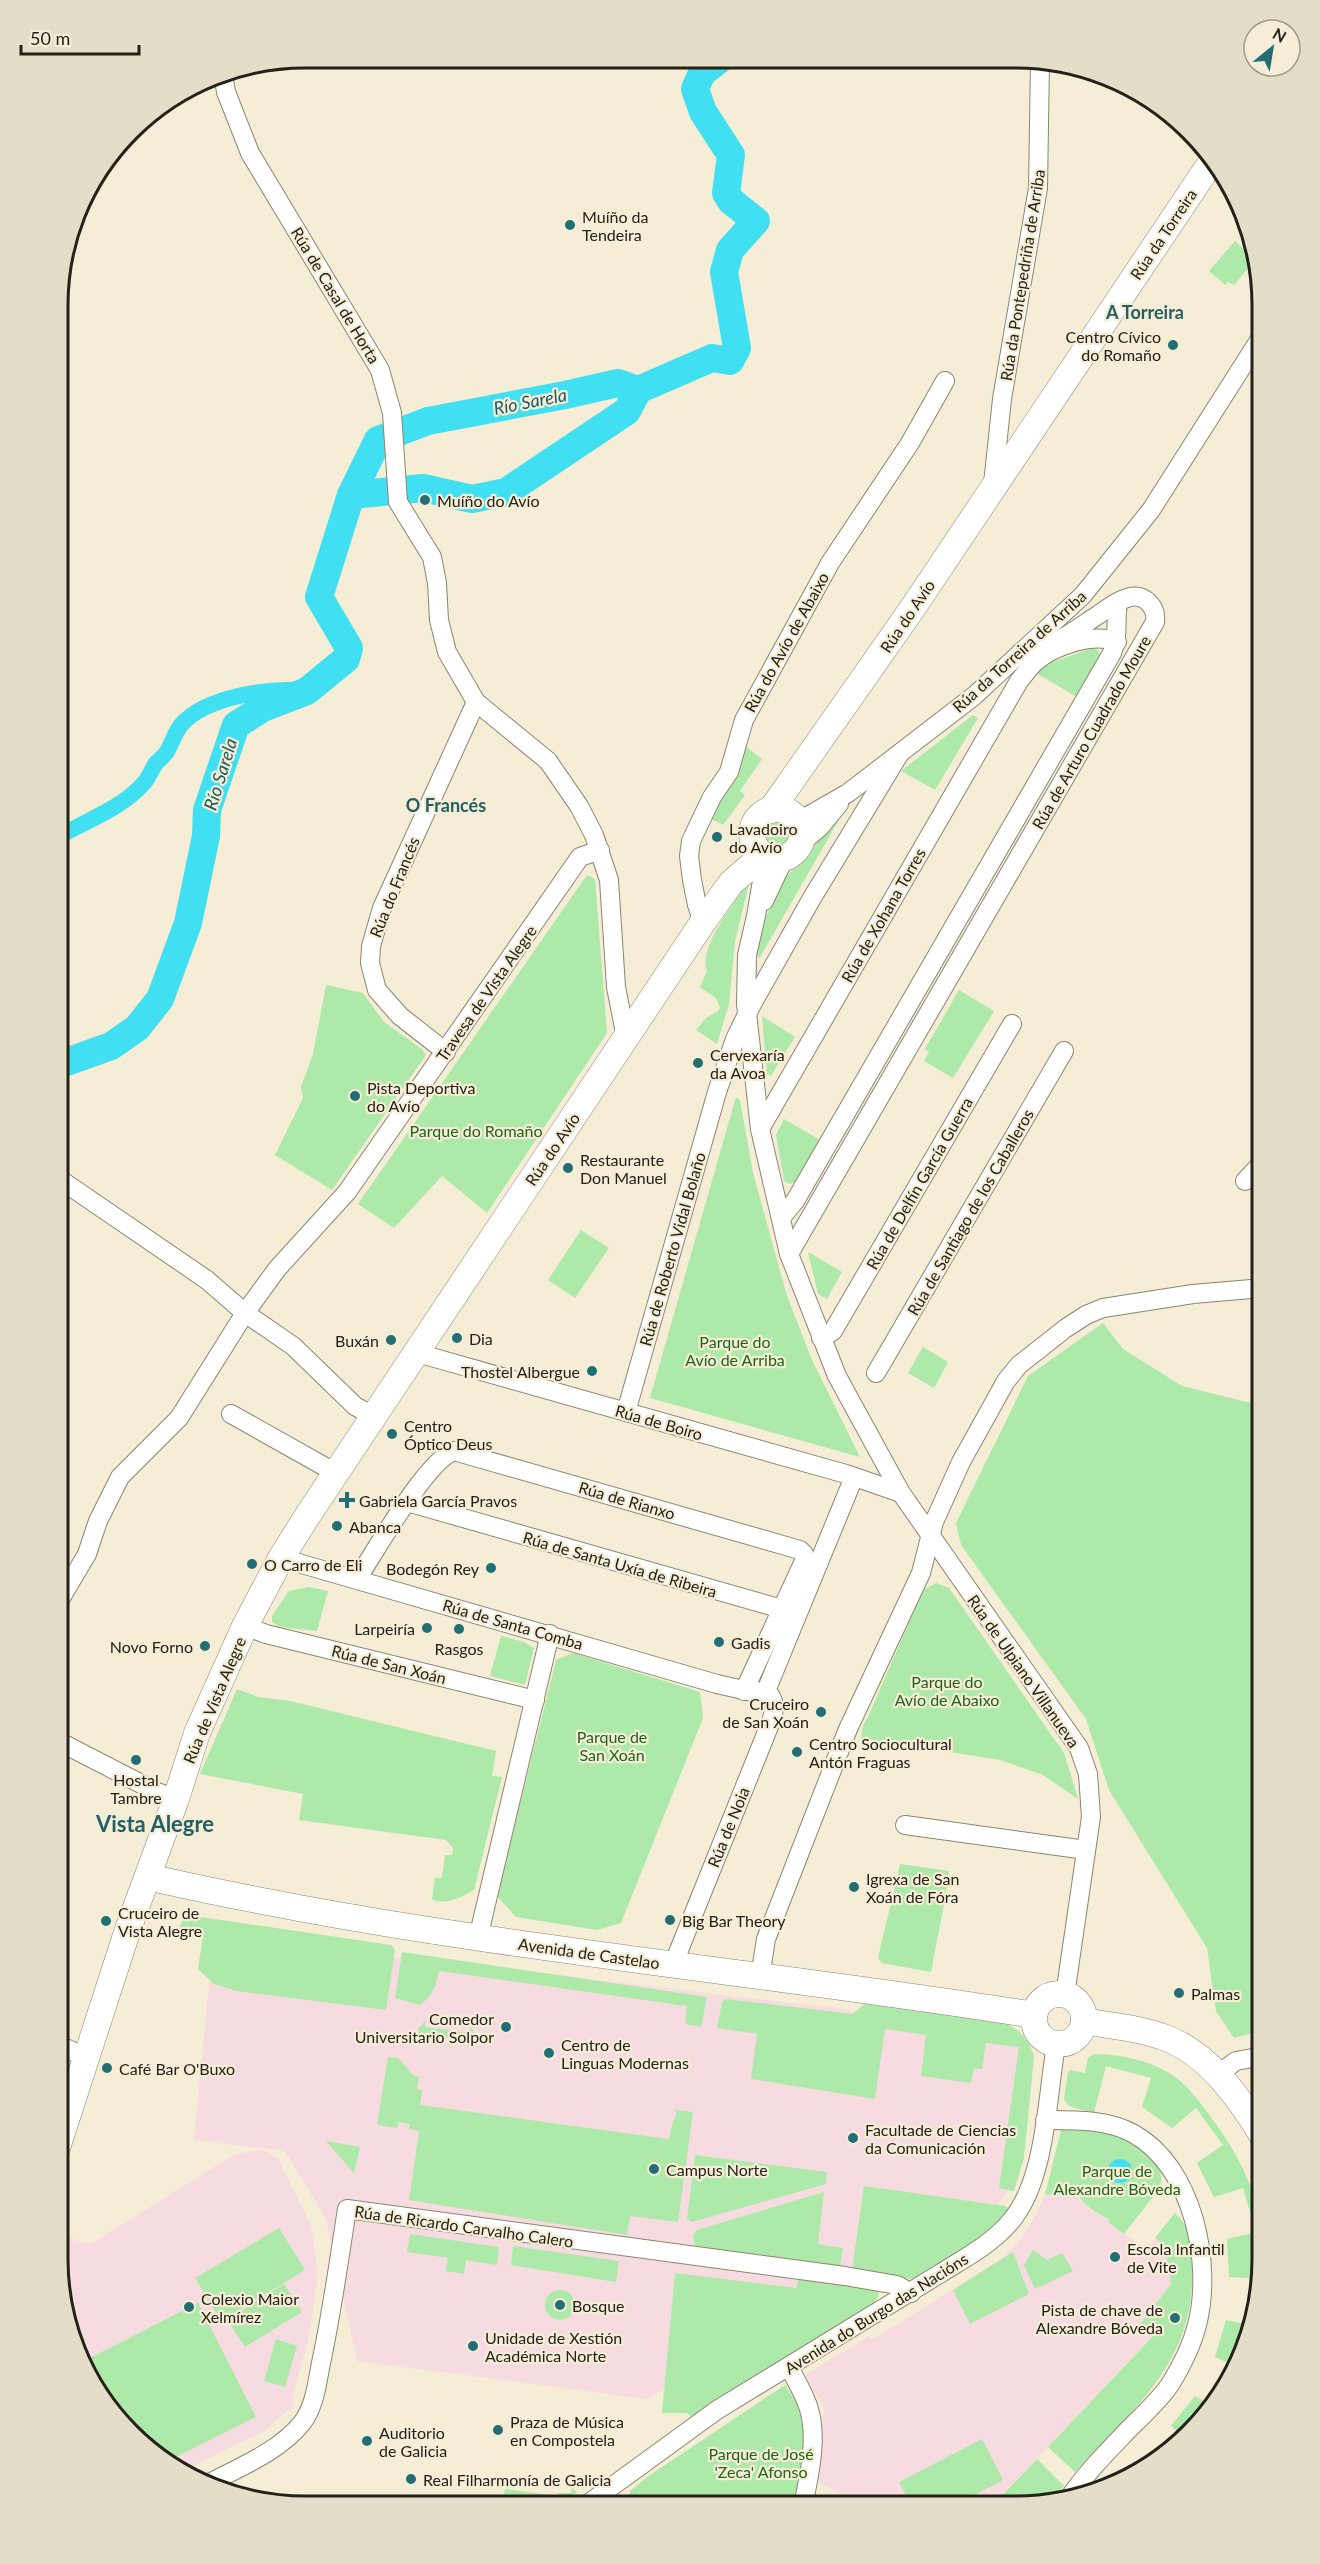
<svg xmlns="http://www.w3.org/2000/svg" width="1320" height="2564" font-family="Lato,sans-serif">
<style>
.education{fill:#f6dce1}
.green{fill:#ade9a8}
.water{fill:#40dff1}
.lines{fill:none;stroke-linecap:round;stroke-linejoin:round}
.canal{stroke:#40dff1;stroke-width:16}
.river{stroke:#40dff1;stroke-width:28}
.street-casing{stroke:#8c8570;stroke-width:20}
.secondary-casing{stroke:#8c8570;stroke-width:27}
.street{stroke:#fff;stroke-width:18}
.secondary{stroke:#fff;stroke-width:26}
.poi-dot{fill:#236e74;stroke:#f5edd6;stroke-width:2}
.labels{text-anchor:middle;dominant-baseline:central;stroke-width:4.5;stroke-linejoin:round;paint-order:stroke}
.poi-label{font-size:16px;fill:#242119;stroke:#f5edd6;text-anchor:start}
.street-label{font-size:16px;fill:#242119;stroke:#f5edd6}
.park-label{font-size:16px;fill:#1e641b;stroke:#f5edd6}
.neighbourhood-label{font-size:18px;font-weight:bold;fill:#255f64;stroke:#f5edd6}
.water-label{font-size:18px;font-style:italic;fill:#1a5a61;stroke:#f5edd6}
.district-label{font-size:22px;font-weight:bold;fill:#255f64;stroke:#f5edd6}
.rim{fill:none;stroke:#242119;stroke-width:3}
</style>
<rect width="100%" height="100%" fill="#f5edd6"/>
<g class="education">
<polygon points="213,1945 415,1958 1007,2029 1028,2053 1011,2187 972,2236 646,2399 357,2361 326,2219 285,2151 194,2140"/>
<polygon points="264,2150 278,2159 311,2225 318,2275 308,2341 294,2391 293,2406 266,2430 181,2472 142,2446 99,2397 70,2339 57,2259 57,2226 74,2240 91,2244 235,2154"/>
<polygon points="1076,2191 1081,2200 1093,2212 1109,2219 1109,2223 1146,2249 1155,2238 1164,2245 1171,2284 1140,2326 1153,2335 991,2507 864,2507 814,2480 824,2409 818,2397 800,2378 869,2336 871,2339 895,2326 998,2261 1019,2241 1034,2218 1045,2195"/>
</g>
<g class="green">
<polygon points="1235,241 1255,260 1234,285 1228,282 1225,285 1209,271"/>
<polygon points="1092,648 1097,649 1100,655 1077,697 1036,673 1045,665"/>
<polygon points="973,715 978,718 935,790 901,771"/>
<path d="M 744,745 L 762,759 L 740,791 L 745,795 L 723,825 L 709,818 C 727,792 736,776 744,745 Z"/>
<polygon points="848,804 759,959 755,951 758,941 765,919 785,877 803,860"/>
<circle cx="776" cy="834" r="16"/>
<polygon points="587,875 595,879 607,1033 487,1213 442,1176 394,1228 358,1204"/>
<path d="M 747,883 L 749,884 L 735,941 L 729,1004 L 717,1044 L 696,1030 L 706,1018 L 718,1011 L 720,1008 L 716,998 L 700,987 L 707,971 C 698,947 734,904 747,883 Z"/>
<polygon points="326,985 363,993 384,1022 422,1049 426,1055 332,1190 275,1155 303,1098 301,1087 313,1054"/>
<polygon points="959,990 994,1011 953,1078 924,1061 929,1052 925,1049"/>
<polygon points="762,1016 795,1037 771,1076 767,1074"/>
<polygon points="736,1097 740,1100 753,1173 787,1296 812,1360 860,1457 650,1398"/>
<polygon points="784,1119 822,1141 799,1181 790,1184 784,1181 776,1135"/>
<polygon points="581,1230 609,1248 575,1298 548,1280"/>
<polygon points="808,1252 842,1272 827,1299 818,1294"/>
<polygon points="1103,1323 1123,1349 1182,1386 1263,1406 1263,2030 1234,2038 1216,2011 1207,1948 1109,1790 1086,1719 961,1545 956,1523 1028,1376"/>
<polygon points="923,1347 948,1362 934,1388 908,1373"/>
<polygon points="936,1583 949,1588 1064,1753 1078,1799 1043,1775 1000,1760 861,1738 863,1725 868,1717 923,1590"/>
<polygon points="309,1587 328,1591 317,1631 280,1627 272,1622 272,1616 289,1591"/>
<polygon points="501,1636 524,1642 534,1648 525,1685 490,1676"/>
<polygon points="573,1653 700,1692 703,1718 621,1923 597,1930 516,1917 497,1896 556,1660"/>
<path d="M 237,1689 L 258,1697 L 290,1701 L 496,1751 L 492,1776 L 502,1777 L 474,1890 C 460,1897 448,1906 432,1899 L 435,1878 L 442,1878 L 445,1855 L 452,1855 L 453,1848 L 446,1840 L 299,1820 L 303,1794 L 200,1774 Z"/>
<path d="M 900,1864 L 949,1871 C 945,1905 937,1938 931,1972 L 882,1963 L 878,1958 Z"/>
<polygon points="187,1915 391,1945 395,1950 386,2010 237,1991 214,1984 198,1969 203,1936 178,1933 183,1918"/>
<path d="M 402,1952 L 707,1997 L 701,2027 L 685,2024 L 687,2006 L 439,1971 C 435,1987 434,1994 420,2005 L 395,1998 Z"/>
<path d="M 726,1999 L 852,2014 L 866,2003 L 1007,2024 C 1022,2031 1029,2041 1034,2056 L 1024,2158 L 1014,2191 L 999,2188 L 1019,2047 L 986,2043 L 982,2069 L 974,2068 L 971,2083 L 921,2076 L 926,2035 L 885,2029 L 875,2099 L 751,2079 L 757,2034 L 717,2028 L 722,2002 Z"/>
<path d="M 425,2021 L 425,2027 L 469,2033 L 470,2027 C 477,2033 475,2043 467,2047 L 467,2041 L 424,2034 L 422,2041 L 420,2038 L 418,2029 Z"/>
<path d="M 1094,2054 C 1119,2054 1148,2060 1169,2073 C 1187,2084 1198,2100 1210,2116 C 1251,2170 1274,2228 1258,2296 L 1259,2279 L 1229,2277 L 1227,2239 L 1256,2232 L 1243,2188 L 1214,2197 L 1197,2163 L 1223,2145 L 1196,2108 L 1172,2128 L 1142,2107 L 1151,2078 L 1106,2066 L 1094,2113 L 1069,2106 L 1064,2099 L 1068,2072 L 1070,2070 L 1085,2073 L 1088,2058 Z"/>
<polygon points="388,2057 398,2058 414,2076 419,2077 417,2089 422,2090 420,2105 669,2139 672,2125 677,2112 673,2110 693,2112 678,2222 630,2216 627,2235 409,2200 419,2131 409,2129 410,2124 399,2122 397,2128 377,2125"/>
<path d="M 1061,2130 C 1076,2129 1095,2129 1109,2133 C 1130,2139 1172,2162 1159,2189 L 1124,2234 L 1109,2223 L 1109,2219 C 1094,2212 1084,2206 1076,2191 L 1045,2195 Z"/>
<polygon points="326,2141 360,2147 354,2173"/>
<polygon points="695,2155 827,2172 826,2184 692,2222 687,2219"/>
<polygon points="864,2186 1005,2206 1010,2209 993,2229 973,2247 917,2278 903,2279 852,2271"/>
<polygon points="824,2192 818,2244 843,2248 839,2271 695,2248 693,2235 697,2230"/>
<path d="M 1175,2213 C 1191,2227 1191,2243 1192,2263 C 1197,2361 1135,2407 1075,2472 L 1048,2447 L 1153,2336 L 1139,2326 L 1171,2284 L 1164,2245 L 1155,2238 Z"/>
<polygon points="279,2228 305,2270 221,2321 195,2278"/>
<polygon points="410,2234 499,2247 497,2265 466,2260 464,2274 446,2271 448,2258 407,2252"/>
<polygon points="513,2246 619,2261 616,2282 511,2265"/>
<polygon points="1033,2250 1047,2260 1062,2253 1073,2271 1035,2289 1024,2265"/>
<polygon points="1013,2252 1029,2294 970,2324 953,2290"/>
<polygon points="675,2273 797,2288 799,2274 876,2288 879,2292 878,2297 872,2305 691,2417 687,2413 662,2413"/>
<polygon points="284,2284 302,2312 245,2347 227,2320"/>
<circle cx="560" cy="2305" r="15"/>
<polygon points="198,2303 256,2417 166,2462 142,2446 99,2397 82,2362"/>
<polygon points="1226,2320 1251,2325 1244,2354 1237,2367 1215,2357"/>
<polygon points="276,2339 297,2346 285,2387 264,2381"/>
<polygon points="785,2385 801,2409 807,2447 797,2506 629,2506 630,2491 647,2477"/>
<polygon points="1195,2396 1213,2407 1183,2437 1171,2426"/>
<polygon points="982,2439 1003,2480 951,2507 912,2507 899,2482"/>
<polygon points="1037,2459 1064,2486 1053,2501 1015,2507 991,2507"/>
<polygon points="572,2488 577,2492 562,2506 511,2506 510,2499 504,2494 505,2489 558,2496 558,2493 571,2493"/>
</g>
<circle class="water" cx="1120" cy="2171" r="12"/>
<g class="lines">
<path class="canal" d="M 58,837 C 87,820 121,809 144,783 C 149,777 152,769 156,763 C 159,760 163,757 166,753 C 172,744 174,734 181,725 C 206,696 272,687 307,691"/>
<g class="river">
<polyline points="351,495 378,440 428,421 565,395 618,383 638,390"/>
<polyline points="58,1065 111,1046 137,1028 160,999 188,923 206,836 207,810 236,725 263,708 307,691 346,659 349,648 319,597 351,495 423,488 472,499 506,492 627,411 638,390 712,358 730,361 737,348 724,272 730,250 756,221 731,201 726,193 731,155 703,112 695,89 702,73 719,60"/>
</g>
<g class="street-casing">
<g id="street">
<polyline points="223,73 226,92 250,153 380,370 392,413 398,502 432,557 437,583 439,620 447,652 476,702 548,761 579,806 594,835 609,880 616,987 626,1038"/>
<polyline points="993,484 1002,399 1038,188 1040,62"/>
<polyline points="799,821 848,793 974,696 1083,595 1151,510 1263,334"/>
<polyline points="801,843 820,827 839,804"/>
<polyline points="766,857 756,916 747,955 746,1004 760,1129 789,1254 837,1376 901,1493 1079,1748 1088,1774 1091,1817 1065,1995"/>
<polyline points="764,901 784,859"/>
<polyline points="703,922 697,905 692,880 689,856 691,841 712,797 729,772 744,720 830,563 910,443 945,381"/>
<polyline points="446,1052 400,1016 377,990 370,963 371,946 382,908 476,702"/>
<path d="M 760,1129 L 1019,681 C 1024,675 1029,668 1035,662 C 1053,646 1093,632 1117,642"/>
<polyline points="58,1178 207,1280 245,1313 293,1346 355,1406 374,1417"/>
<polyline points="1245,1181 1263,1162"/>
<path d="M 781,1218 L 795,1201 L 1112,653 C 1119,635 1115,620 1118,602"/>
<path d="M 789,1254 L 1155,622 C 1157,608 1146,594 1130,597 C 1118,600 1108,608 1098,615 C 1075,630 1047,652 1020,654"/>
<polyline points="821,1338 833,1331 1012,1024"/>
<polyline points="417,1353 846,1474 901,1493"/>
<polyline points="876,1373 1064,1051"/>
<polyline points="626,1412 717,1092 735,1039 751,1006 812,898 900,753"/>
<polyline points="231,1414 336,1473"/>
<polyline points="407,1502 782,1609"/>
<polyline points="281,1558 717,1684 752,1692 766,1691"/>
<path d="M 357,1579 C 375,1552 426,1461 454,1451 L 800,1550 L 804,1554 L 804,1561 L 744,1691"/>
<polyline points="58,1603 87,1554 98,1521 120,1477 179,1418 245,1313 277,1269 347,1192 580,857 600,850"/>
<polyline points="245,1626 266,1634 535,1700"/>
<polyline points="766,1691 854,1477"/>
<polyline points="58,1741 157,1792 176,1799"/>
<polyline points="905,1825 1086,1850"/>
<polyline points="478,1938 550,1634"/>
<path d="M 673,1965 L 772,1719 C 775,1707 775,1699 766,1691"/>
<polyline points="760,1977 766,1939 848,1729 921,1573 934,1522 961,1462 1006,1381 1019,1365 1066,1328 1086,1315 1103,1308 1193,1294 1263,1288"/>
<polyline points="57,2044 85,2057"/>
<polyline points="1217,2075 1236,2061 1253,2058 1263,2051"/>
<path d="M 1045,2120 C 1074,2120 1107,2119 1134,2134 C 1193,2167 1213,2263 1197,2325 C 1192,2345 1182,2365 1171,2383 C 1160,2400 1143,2415 1128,2430 C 1107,2452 1086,2473 1069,2498"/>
<path d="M 789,2367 C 796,2381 805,2395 809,2409 C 818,2439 809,2476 803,2506"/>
<path d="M 206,2485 C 237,2468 279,2452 302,2423 C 315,2406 317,2383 321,2363 C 332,2312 339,2260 347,2209 L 845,2276 L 897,2285 L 911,2293"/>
<path d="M 585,2506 L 717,2410 L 941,2273 C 965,2258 993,2243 1011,2221 C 1046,2180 1047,2097 1056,2045"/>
</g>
</g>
<g class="secondary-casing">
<g id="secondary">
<circle cx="777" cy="834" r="25"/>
<polyline points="771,810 912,609 1214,158"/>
<path d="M 148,1877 C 440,1944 738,1968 1034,2015"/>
<circle cx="1059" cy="2019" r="25"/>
<path d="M 1084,2021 C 1112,2026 1140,2028 1166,2038 C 1208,2054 1239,2097 1262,2135"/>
<polyline points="57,2148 128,1929 176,1799 197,1733 245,1626 281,1558 308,1515 703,922 731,883 763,855"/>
</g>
</g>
<use href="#street" class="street"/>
<use href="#secondary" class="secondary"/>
</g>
<g class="poi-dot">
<circle cx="570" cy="225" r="6"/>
<circle cx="1173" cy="345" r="6"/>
<circle cx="425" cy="500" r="6"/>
<circle cx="717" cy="837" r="6"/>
<circle cx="698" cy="1063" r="6"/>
<circle cx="355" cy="1096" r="6"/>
<circle cx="568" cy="1168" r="6"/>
<circle cx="457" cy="1338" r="6"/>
<circle cx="391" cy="1340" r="6"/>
<circle cx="592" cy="1371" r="6"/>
<circle cx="392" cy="1434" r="6"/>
<path d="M344 1491h6v6h6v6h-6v6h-6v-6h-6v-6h6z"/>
<circle cx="337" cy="1526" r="6"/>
<circle cx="252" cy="1564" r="6"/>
<circle cx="491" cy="1568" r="6"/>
<circle cx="427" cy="1628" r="6"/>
<circle cx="459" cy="1629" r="6"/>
<circle cx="719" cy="1642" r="6"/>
<circle cx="205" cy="1646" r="6"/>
<circle cx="821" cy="1712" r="6"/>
<circle cx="797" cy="1752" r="6"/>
<circle cx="136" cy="1760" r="6"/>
<circle cx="854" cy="1887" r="6"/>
<circle cx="670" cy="1920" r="6"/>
<circle cx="106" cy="1921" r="6"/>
<circle cx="1179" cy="1993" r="6"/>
<circle cx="506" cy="2027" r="6"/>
<circle cx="549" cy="2053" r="6"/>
<circle cx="107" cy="2068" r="6"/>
<circle cx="853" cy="2138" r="6"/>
<circle cx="654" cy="2169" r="6"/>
<circle cx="1115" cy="2257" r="6"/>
<circle cx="560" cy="2305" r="6"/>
<circle cx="189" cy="2307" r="6"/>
<circle cx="1175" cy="2318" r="6"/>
<circle cx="473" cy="2346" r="6"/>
<circle cx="498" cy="2430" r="6"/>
<circle cx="367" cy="2441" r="6"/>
<circle cx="411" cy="2479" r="6"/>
</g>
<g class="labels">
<g class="poi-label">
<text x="582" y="216">Muíño da<tspan x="582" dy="18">Tendeira</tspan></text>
<text x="1161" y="336" text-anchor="end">Centro Cívico<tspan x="1161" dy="18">do Romaño</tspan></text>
<text x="437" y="500">Muíño do Avío</text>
<text x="729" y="828">Lavadoiro<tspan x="729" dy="18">do Avío</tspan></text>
<text x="710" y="1054">Cervexaría<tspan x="710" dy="18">da Avoa</tspan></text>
<text x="367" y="1087">Pista Deportiva<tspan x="367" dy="18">do Avío</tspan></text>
<text x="580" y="1159">Restaurante<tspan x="580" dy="18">Don Manuel</tspan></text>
<text x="469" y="1338">Dia</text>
<text x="379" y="1340" text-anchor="end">Buxán</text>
<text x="580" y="1371" text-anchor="end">Thostel Albergue</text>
<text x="404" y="1425">Centro<tspan x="404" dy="18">Óptico Deus</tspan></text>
<text x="359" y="1500">Gabriela García Pravos</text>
<text x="349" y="1526">Abanca</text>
<text x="264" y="1564">O Carro de Eli</text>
<text x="479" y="1568" text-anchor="end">Bodegón Rey</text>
<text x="415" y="1628" text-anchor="end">Larpeiría</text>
<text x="731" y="1642">Gadis</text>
<text x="193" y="1646" text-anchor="end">Novo Forno</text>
<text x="459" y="1648" text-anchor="middle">Rasgos</text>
<text x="809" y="1703" text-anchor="end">Cruceiro<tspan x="809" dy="18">de San Xoán</tspan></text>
<text x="809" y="1743">Centro Sociocultural<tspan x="809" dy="18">Antón Fraguas</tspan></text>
<text x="136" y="1779" text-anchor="middle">Hostal<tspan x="136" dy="18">Tambre</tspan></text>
<text x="866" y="1878">Igrexa de San<tspan x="866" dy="18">Xoán de Fóra</tspan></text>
<text x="118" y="1912">Cruceiro de<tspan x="118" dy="18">Vista Alegre</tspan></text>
<text x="682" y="1920">Big Bar Theory</text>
<text x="1191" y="1993">Palmas</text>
<text x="494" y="2018" text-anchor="end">Comedor<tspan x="494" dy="18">Universitario Solpor</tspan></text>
<text x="561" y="2044">Centro de<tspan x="561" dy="18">Linguas Modernas</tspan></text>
<text x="119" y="2068">Café Bar O'Buxo</text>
<text x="865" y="2129">Facultade de Ciencias<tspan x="865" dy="18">da Comunicación</tspan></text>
<text x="666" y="2169">Campus Norte</text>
<text x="1127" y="2248">Escola Infantil<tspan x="1127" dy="18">de Vite</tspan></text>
<text x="201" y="2298">Colexio Maior<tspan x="201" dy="18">Xelmírez</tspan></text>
<text x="572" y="2305">Bosque</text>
<text x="1163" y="2309" text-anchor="end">Pista de chave de<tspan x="1163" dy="18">Alexandre Bóveda</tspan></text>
<text x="485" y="2337">Unidade de Xestión<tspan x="485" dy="18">Académica Norte</tspan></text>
<text x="510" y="2421">Praza de Música<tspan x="510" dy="18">en Compostela</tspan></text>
<text x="379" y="2432">Auditorio<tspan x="379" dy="18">de Galicia</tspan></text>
<text x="423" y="2479">Real Filharmonía de Galicia</text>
</g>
<g class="street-label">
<text transform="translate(1163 234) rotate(-56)">Rúa da Torreira</text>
<text transform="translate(1022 275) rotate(-81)">Rúa da Pontepedriña de Arriba</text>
<text transform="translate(336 295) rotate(59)">Rúa de Casal de Horta</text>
<text transform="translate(907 616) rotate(-56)">Rúa do Avío</text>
<text transform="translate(786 642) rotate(-61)">Rúa do Avío de Abaixo</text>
<text transform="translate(1019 651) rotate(-42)">Rúa da Torreira de Arriba</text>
<text transform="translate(1091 732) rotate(-60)">Rúa de Arturo Cuadrado Moure</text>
<text transform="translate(394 887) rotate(-68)">Rúa do Francés</text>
<text transform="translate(883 915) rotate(-60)">Rúa de Xohana Torres</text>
<text transform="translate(486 993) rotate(-55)">Travesa de Vista Alegre</text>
<text transform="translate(552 1149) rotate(-56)">Rúa do Avío</text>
<text transform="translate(919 1183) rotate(-60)">Rúa de Delfín García Guerra</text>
<text transform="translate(970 1212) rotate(-60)">Rúa de Santiago de los Caballeros</text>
<text transform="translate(672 1249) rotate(-74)">Rúa de Roberto Vidal Bolaño</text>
<text transform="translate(659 1422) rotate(16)">Rúa de Boiro</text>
<text transform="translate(627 1500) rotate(16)">Rúa de Rianxo</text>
<text transform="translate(620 1564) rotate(16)">Rúa de Santa Uxía de Ribeira</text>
<text transform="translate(513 1624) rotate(16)">Rúa de Santa Comba</text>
<text transform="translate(389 1664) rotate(14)">Rúa de San Xoán</text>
<text transform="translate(1024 1671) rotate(55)">Rúa de Ulpiano Villanueva</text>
<text transform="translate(214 1700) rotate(-67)">Rúa de Vista Alegre</text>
<text transform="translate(728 1827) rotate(-68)">Rúa de Noia</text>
<text transform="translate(589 1953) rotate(8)">Avenida de Castelao</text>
<text transform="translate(464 2226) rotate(8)">Rúa de Ricardo Carvalho Calero</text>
<text transform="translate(876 2313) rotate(-32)">Avenida do Burgo das Nacións</text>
</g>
<g class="park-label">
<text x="476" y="1130">Parque do Romaño</text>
<text x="735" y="1341">Parque do<tspan x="735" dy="18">Avío de Arriba</tspan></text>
<text x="947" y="1681">Parque do<tspan x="947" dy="18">Avío de Abaixo</tspan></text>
<text x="612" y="1736">Parque de<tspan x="612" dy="18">San Xoán</tspan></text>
<text x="1117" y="2170">Parque de<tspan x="1117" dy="18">Alexandre Bóveda</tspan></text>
<text x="761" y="2453">Parque de José<tspan x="761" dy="18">'Zeca' Afonso</tspan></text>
</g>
<g class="neighbourhood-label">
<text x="1145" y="312">A Torreira</text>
<text x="446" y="805">O Francés</text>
</g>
<g class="water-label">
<text transform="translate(530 401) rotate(-11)">Río Sarela</text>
<text transform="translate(220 774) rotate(-73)">Río Sarela</text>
</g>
<g class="district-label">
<text x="155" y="1823">Vista Alegre</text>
</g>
</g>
<path d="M0 0H1320V2564H0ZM305 68H1015A237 237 0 0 1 1252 305V2259A237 237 0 0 1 1015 2496H305A237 237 0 0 1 68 2259V305A237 237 0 0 1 305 68Z" fill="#e4ddc7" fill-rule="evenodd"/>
<path class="rim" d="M305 68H1015A237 237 0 0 1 1252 305V2259A237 237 0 0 1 1015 2496H305A237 237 0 0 1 68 2259V305A237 237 0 0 1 305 68Z"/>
<g transform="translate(1272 48) rotate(30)"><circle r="28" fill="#f5edd6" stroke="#a19b8a" stroke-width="1.5"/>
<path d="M0-4.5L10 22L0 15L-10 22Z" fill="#236e74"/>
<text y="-9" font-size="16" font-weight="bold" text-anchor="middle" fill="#242119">N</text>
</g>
<path d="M21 45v9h118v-9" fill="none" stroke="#242119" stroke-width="3"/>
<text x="30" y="45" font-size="18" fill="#242119" stroke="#f5edd6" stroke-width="4.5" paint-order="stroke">50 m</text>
</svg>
